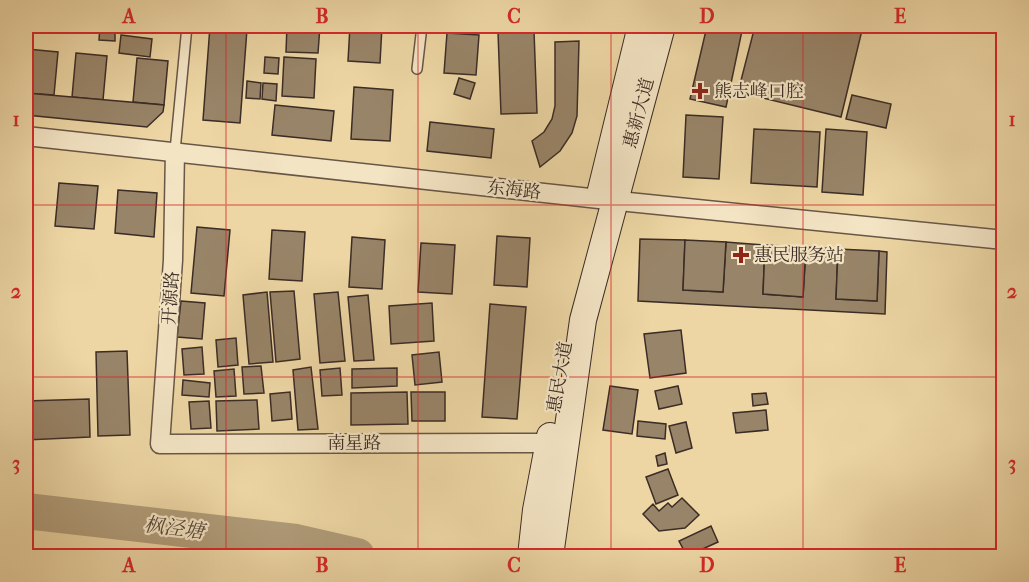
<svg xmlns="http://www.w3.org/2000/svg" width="1029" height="582" font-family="'IM FELL French Canon','Noto Serif SC',serif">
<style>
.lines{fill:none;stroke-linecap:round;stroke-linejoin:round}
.river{stroke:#b09c79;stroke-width:36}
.building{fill:#988468;stroke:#3b2c26;stroke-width:1.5}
.service-casing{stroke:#685646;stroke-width:12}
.minor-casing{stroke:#685646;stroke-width:21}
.secondary-casing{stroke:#3b2c26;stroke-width:28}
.service{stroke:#f3e4c4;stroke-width:9}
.minor{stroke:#f3e4c4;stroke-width:18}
.secondary{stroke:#f3e4c4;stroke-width:26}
.grid{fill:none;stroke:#d62828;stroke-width:1.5;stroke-opacity:0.55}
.poi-dot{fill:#8f2418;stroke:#f3e4c4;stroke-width:2}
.labels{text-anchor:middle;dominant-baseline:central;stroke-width:4.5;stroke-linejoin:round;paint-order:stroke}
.poi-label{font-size:18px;fill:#3b2c26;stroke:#f3e4c4;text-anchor:start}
.street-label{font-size:18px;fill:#3b2c26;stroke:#f3e4c4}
.water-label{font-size:20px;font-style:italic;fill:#58483b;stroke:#f3e4c4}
.neatline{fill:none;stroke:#d62828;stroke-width:2}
.grid-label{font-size:20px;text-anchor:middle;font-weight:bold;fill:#d62828}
</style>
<rect width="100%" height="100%" fill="#edd6a4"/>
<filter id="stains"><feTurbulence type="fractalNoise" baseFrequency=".00333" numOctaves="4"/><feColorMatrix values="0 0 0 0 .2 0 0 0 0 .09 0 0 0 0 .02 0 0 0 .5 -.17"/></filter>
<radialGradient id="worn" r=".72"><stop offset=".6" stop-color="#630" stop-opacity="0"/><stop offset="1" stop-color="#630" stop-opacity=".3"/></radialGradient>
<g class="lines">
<polyline class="river" points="26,511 296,542 357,556"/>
</g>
<g class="building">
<polygon points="100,26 134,26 134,30 115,31 115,41 99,40"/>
<polygon points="137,26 172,26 171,32 137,28"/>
<polygon points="210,26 247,29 240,123 203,120"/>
<polygon points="287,26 320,26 318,53 286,52"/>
<polygon points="350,26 382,26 380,63 348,61"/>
<polygon points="707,26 743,26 726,107 690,99"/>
<polygon points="755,26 863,26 841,117 738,92"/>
<polygon points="534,31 537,113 501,114 498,32"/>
<polygon points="447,33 479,35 476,75 444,73"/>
<polygon points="121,35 152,39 150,57 119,53"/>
<polygon points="579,41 577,116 572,133 560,151 540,167 532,141 544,132 552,119 555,106 555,42"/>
<polygon points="27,49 58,52 54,95 26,93"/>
<polygon points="76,53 107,56 103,100 72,97"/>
<polygon points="265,57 279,58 278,74 264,73"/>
<polygon points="284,57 316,59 314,98 282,96"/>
<polygon points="137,58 168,61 164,105 133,102"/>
<polygon points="459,78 475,83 470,99 454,94"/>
<polygon points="247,81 261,83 260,99 246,98"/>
<polygon points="263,83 277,84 276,101 262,99"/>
<polygon points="354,87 393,90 390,141 351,139"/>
<polygon points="26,93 164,105 163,112 147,127 26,115"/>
<polygon points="852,95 891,104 886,128 846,119"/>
<polygon points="275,105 334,111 331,141 272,135"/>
<polygon points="686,115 723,117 719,179 683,177"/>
<polygon points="430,122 494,129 491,158 427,151"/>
<polygon points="754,129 820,132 817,187 751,183"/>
<polygon points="826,129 867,132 863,195 822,192"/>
<polygon points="26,178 32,179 29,222 26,222"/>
<polygon points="59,183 98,186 94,229 55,226"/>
<polygon points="118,190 157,193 154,237 115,233"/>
<polygon points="197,227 230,230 224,296 191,293"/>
<polygon points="272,230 305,232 302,281 269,279"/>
<polygon points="497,236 530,238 527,287 494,285"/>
<polygon points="352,237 385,240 382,289 349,287"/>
<polygon points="640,239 685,240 683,290 723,292 726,242 765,245 763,294 803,297 806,247 838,249 836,299 877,301 879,251 887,252 885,314 638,301"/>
<polygon points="685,240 726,242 723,292 683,290"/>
<polygon points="421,243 455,245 452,294 418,292"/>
<polygon points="765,245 806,247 803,297 763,294"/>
<polygon points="838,249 879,251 877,301 836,299"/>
<polygon points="294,291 300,359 276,362 270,292"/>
<polygon points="267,292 273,362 249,364 243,295"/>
<polygon points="338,292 345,361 320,363 314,294"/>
<polygon points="368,295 374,360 354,361 348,297"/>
<polygon points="181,301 205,303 202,339 177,337"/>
<polygon points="432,303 434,341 391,344 389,306"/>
<polygon points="490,304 526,307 517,419 482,417"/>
<polygon points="681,330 686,373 650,378 644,334"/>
<polygon points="236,338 238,365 218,367 216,340"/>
<polygon points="202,347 204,374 184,375 182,349"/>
<polygon points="127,351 130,435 98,436 96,352"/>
<polygon points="439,352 442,382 415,385 412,355"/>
<polygon points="261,366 264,393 244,394 242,367"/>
<polygon points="311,367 318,429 298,430 293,370"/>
<polygon points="340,368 342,395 322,396 320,370"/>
<polygon points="397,368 397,386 352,388 352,369"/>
<polygon points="234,369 236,396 216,397 214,371"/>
<polygon points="183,380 210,383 209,397 182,395"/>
<polygon points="610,386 638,390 632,434 603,430"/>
<polygon points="678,386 682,404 659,409 655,391"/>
<polygon points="290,392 292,419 272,421 270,394"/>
<polygon points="407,392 408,424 351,425 351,393"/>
<polygon points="411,392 445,392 445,421 412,421"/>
<polygon points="766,393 768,404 753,406 752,394"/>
<polygon points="89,399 90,437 26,440 26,401"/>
<polygon points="257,400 259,429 217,431 216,401"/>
<polygon points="209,401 211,428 191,429 189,402"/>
<polygon points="766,410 768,430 736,433 733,413"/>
<polygon points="638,421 666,424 665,439 637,436"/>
<polygon points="686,422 692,448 676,453 669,426"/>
<polygon points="665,453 667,464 658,466 656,456"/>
<polygon points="668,469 678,495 656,504 646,477"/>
<polygon points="682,498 699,515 685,528 659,531 643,514 653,504 659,511 668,503 672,507"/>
<polygon points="711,526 718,542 687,556 679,541"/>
</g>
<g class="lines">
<g class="service-casing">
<g id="service">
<polyline points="586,26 599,27"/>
<polyline points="417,69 422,26"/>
<polyline points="175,151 187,26"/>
</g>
</g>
<g class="minor-casing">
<g id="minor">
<polyline points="26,136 599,199 1004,240"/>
<polyline points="175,151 173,260 160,444 548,443"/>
</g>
</g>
<g class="secondary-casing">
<g id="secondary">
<polyline points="600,194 641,26"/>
<polyline points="531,556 536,510 550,436"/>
<polyline points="550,556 583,320 662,26"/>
</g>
</g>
<use href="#service" class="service"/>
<use href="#minor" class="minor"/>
<use href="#secondary" class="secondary"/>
</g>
<path class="grid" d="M 226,26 L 226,556M 418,26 L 418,556M 611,26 L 611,556M 803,26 L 803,556M 26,205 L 1004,205M 26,377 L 1004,377"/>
<g class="poi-dot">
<path d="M697 82h6v6h6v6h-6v6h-6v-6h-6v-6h6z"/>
<path d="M738 246h6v6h6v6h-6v6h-6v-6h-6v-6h6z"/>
</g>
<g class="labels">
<g class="poi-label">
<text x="714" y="91">熊志峰口腔</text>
<text x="754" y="255">惠民服务站</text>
</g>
<g class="street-label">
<text transform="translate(639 113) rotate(-75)">惠新大道</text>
<text transform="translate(514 190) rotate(6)">东海路</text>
<text transform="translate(171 298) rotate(-86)">开源路</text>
<text transform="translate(560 377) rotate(-80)">惠民大道</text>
<text x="354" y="443">南星路</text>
</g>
<g class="water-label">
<text transform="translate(174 528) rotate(7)">枫泾塘</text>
</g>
</g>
<rect width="1029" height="582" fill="none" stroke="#edd6a4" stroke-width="66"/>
<rect x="33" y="33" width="963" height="516" class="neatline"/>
<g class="grid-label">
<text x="129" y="23">A</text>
<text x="322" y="23">B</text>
<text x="514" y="23">C</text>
<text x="707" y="23">D</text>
<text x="900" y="23">E</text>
<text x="16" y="126">1</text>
<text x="1012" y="126">1</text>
<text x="16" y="298">2</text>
<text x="1012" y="298">2</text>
<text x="16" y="470">3</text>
<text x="1012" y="470">3</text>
<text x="129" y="572">A</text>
<text x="322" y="572">B</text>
<text x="514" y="572">C</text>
<text x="707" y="572">D</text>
<text x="900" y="572">E</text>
</g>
<rect width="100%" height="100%" filter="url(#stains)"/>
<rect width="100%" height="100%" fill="url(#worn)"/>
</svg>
